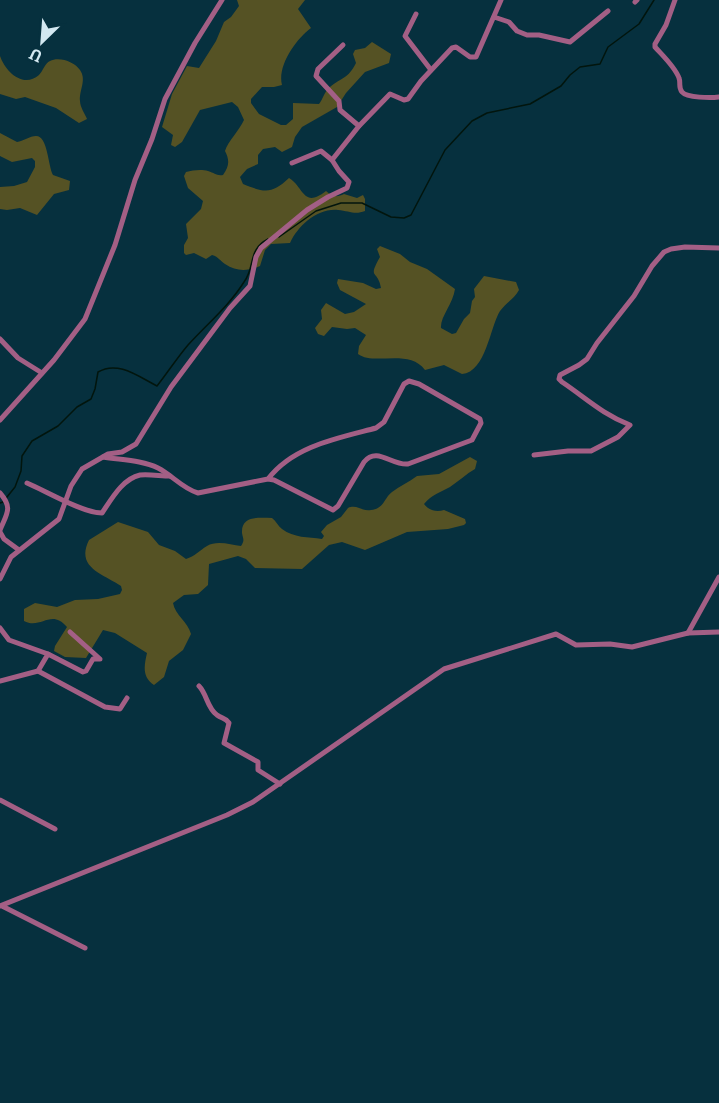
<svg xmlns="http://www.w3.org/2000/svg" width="719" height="1103" font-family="Bitter,serif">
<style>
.forest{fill:#555224}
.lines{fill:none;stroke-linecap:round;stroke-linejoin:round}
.stream{stroke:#02150d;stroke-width:1.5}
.minor{stroke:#a35f85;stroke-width:5}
</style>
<rect width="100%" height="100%" fill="#06303e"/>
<g class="forest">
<path d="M 237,0 L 305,0 L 298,9 L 311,28 C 296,39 277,66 282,85 L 274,87 L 262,87 L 251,99 L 251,103 L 259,114 L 281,125 L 286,125 L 293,119 L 293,103 L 319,104 C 323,99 324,92 330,87 C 342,77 348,79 356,63 L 353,54 L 355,50 L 365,48 L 372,42 L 391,54 L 389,63 L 365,72 L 346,93 L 337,107 L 302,127 L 295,137 L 292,147 L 282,152 L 275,147 L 263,149 L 258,155 L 258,164 L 247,169 L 240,177 L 243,184 C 265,193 272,194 289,178 C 304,187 303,209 326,191 C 332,196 336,198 344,194 L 357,198 L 363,195 L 365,199 L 365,211 C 355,215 349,211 338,210 C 317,208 298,226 290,243 L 271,244 L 265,250 L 260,266 C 248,271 237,272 225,264 C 220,261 219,257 212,255 L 206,259 L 194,253 L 186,255 L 184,253 L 184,245 L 188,238 L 186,224 L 201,209 L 203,201 L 188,188 L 184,176 L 186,172 C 193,170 202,169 208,171 C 215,173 216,176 223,175 C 229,166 230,161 225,151 C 228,141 239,131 244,120 L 238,107 L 232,102 L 200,110 L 182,142 L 175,147 L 171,145 L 173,135 L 162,127 L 172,94 L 187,66 L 199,68 L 216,41 L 224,22 L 231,17 L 239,6 Z"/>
<path d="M 0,56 C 5,71 23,89 39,75 C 43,71 45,63 50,61 C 59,56 75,62 80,70 C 87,80 79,90 80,101 C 80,107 85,114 87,119 L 79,123 L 56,108 L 25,97 L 16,99 L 0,94 Z"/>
<path d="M 0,133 L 17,142 C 23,141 30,136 36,136 C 48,136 48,166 53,175 L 70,181 L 69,190 L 54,194 L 37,215 L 20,208 L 7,210 L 0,209 L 0,187 L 14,186 L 27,182 L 35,167 L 35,161 L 32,158 L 12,162 L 0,156 Z"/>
<path d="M 380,246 L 400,254 L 410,262 L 427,269 L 455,289 C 453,304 440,317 441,328 L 452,334 L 456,333 L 464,319 L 470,313 L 472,301 L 475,297 L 474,289 L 484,276 L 516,282 L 519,290 C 514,299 506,303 500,311 C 490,327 486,372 462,374 L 444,365 L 425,370 C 409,348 374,366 358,354 L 359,346 L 366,335 L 355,328 L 347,329 L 332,327 L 324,336 L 318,334 L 315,328 L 322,319 L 321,310 L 326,303 L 345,314 L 354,312 L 366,304 L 340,290 L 337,283 L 338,279 L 363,283 L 376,289 L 381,288 C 378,269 367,280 380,257 L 377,249 Z"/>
<path d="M 470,457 L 477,461 L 475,469 C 466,474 459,481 450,487 C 441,492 431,495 424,504 C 429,511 437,512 444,510 L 465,519 L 466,523 L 464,525 L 448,529 L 407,532 L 365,550 L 342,542 L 329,545 L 302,569 L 255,568 L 246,559 L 238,556 L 209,564 L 208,585 L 198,594 L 184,595 L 173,603 C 175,615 188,622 191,634 L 183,650 L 169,661 L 164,677 L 154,685 C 142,677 144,666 147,653 L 115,633 L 103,630 L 86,658 L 65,657 L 54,651 L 55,646 L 67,627 C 51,608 41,630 24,621 L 24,609 L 35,603 L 57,607 L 75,600 L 98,599 L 120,594 L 122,590 L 121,586 C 104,574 75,568 89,540 L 118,522 L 148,532 L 159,545 L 175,551 L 186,559 C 195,556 199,551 207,546 C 217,540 231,545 241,546 C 245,540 243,539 242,533 C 241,515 260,518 272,518 C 276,521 278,526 282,529 C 294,538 308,537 322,539 L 324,536 L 321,532 L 327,525 L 341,517 L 348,508 C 357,504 362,512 371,510 C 384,509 384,498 392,492 C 400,486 409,482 417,476 L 439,474 Z"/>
</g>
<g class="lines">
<g class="stream">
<polyline points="279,237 316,211 341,203 362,203 391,217 404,218 411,215 445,150 472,121 487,113 530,104 561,86 570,75 580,67 600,64 608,47 639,24 654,0"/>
<path d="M 0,503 L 3,502 L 15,487 L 21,471 L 22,456 L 32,441 L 58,426 L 77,407 L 91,399 L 95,389 L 98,372 C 118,360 139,377 157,386 C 168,372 177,358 188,345 C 207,324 229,306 244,282 C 256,266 247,250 268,239"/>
</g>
<g class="minor">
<path d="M 675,0 L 666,25 L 655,44 L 655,47 C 663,56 675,67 679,78 C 681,83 678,87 682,92 C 687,98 711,98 719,97"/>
<polyline points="635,2 637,0"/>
<polyline points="416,14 405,36 431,70"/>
<polyline points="494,17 509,22 517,31 527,35 539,35 570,42 608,11"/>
<polyline points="343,45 318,69 316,76 339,101 340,110 359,126"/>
<polyline points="292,163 321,151 332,160"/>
<polyline points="0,339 18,358 42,373"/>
<polyline points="0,420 54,360 85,319 115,245 135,180 152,139 165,99 195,43 222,0"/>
<path d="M 534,455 L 568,451 L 591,451 L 618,437 L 630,425 C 602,414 586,398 562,382 L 559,379 L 560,375 L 579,365 L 587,359 L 597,343 L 634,296 L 652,266 L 664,252 L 671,249 L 685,247 L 719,248"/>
<path d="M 103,457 C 121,460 142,460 158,468 C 172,475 183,489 198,493 L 268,479 L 274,480 L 333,510 L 338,506 L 364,462 C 377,446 392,466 408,464 L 472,440 L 481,423 L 480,419 L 419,384 L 409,381 L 404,384 L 384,422 L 376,428 C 338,438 293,446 268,479"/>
<path d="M 27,483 C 46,491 83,513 102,513 C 111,500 122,479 140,475 C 149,474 161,476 170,476"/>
<path d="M 0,493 C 13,508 7,513 0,530"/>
<polyline points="0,532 4,539 19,550"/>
<polyline points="0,579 11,557 59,519 71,486 82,469 108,454 122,452 136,444 171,387 230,308 250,286 256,257 261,248 307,210 328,197 347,188 349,182 339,171 332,160 359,126 390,94 404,100 408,99 421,81 452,48 456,47 470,57 476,57 501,0"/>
<polyline points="0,628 9,640 48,654 38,671 0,681"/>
<polyline points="688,633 719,577"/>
<polyline points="48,654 83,672 86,671 93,659 100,659 70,632"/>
<polyline points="38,671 105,707 120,709 127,698"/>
<path d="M 199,686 C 207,694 207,708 217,715 C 222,719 225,717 229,723 L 224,743 L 258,762 L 258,770 L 280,784"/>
<polyline points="0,800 55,829"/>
<polyline points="0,906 227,815 253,802 444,669 556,634 576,645 610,644 632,647 688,633 719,632"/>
<polyline points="2,906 85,948"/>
</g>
</g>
<g transform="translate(42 42) rotate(205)" stroke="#06303e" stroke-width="4.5" paint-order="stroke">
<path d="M0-4.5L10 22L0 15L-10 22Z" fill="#d3e8f1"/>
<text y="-9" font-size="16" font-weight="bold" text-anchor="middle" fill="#d3e8f1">U</text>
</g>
</svg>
